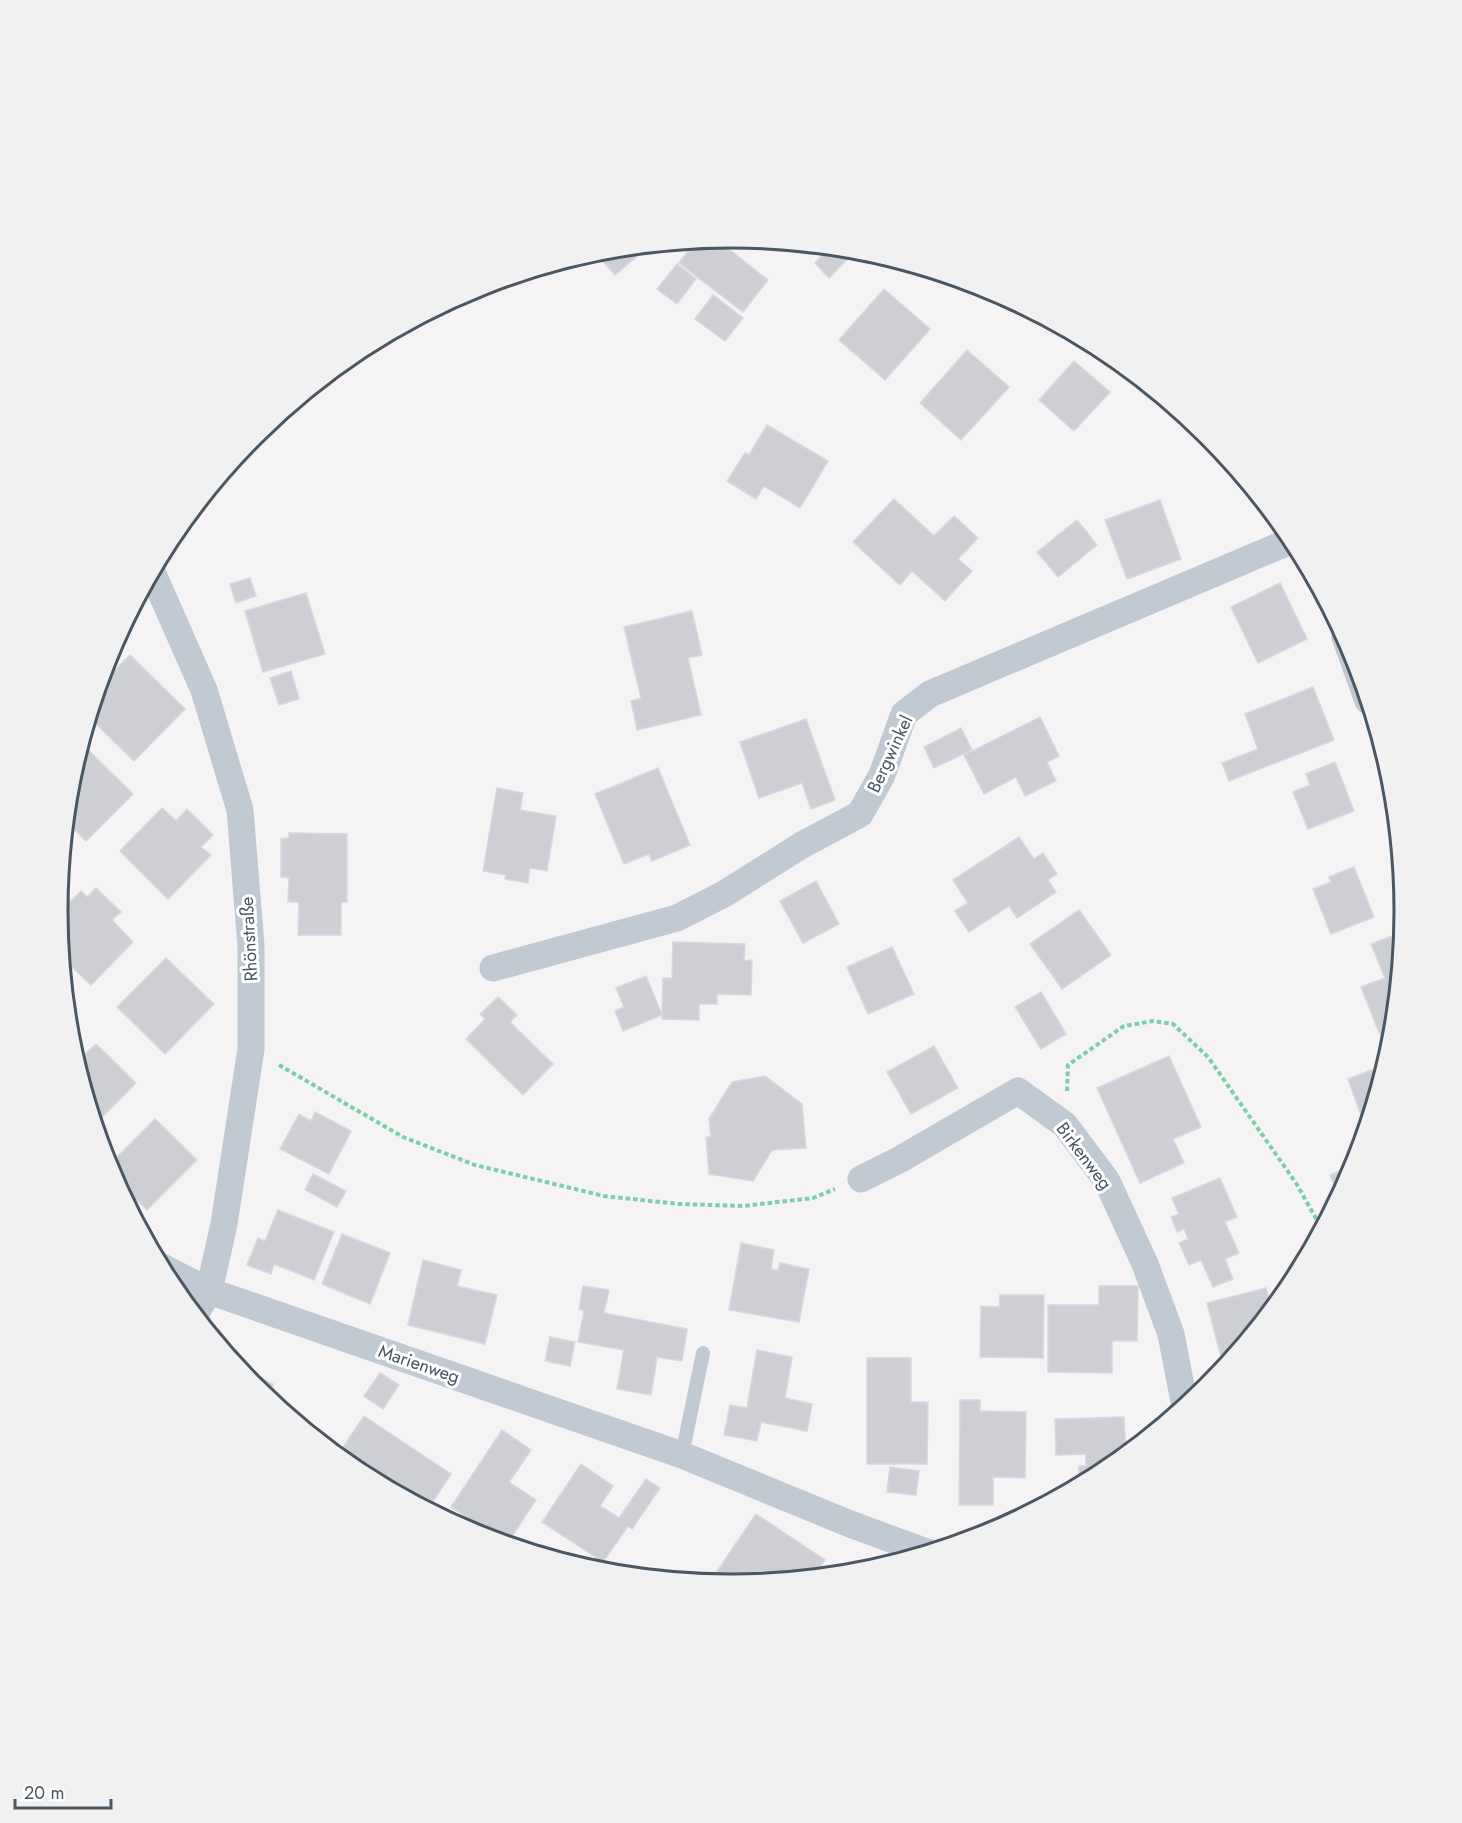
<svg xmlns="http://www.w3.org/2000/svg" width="1462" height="1823" font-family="Jost,sans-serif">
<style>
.building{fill:#cdcfd5;stroke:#d7d9de;stroke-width:1.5}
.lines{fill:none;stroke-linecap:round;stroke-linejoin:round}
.path{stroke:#7ad0a6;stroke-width:4;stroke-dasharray:4.5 3;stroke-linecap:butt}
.lane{stroke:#c1cad2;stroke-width:14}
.street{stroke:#c1cad2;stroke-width:27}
.labels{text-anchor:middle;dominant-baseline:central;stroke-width:6;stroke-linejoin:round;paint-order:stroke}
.street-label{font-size:18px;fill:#4a5661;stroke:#fff}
.rim{fill:none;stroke:#4a5661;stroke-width:3}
</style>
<rect width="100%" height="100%" fill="#f5f3f3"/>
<g class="building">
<polygon points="716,239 768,280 743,312 679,263 696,241"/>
<polygon points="649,246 615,275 595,252 600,250"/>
<polygon points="830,247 856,250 829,278 815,263"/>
<polygon points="677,264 696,279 677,304 657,289"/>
<polygon points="884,289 930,329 885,380 839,340"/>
<polygon points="713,295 743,318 725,341 695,319"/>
<polygon points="967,350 1009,387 961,440 920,403"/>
<polygon points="1074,361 1110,392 1074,431 1039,400"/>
<polygon points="767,425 828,461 800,508 764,486 756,499 727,481 745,453 749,455"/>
<polygon points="894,499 934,536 954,516 978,538 958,559 972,571 945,601 912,571 900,585 853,542"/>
<polygon points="1160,500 1181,559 1127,579 1105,520"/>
<polygon points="1077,520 1097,545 1058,577 1037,552"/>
<polygon points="250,578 256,596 236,603 230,584"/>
<polygon points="1280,583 1307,639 1258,663 1231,607"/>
<polygon points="306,593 325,654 263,672 245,611"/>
<polygon points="692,611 702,655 688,658 701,715 637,730 631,701 641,698 624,627"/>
<polygon points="130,655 185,709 134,761 89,717 98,687"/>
<polygon points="291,671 299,699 279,705 270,678"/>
<polygon points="1313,687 1334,740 1229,781 1222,763 1258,749 1245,714"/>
<polygon points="1040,717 1059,756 1047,762 1056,781 1025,796 1016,777 984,794 964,755"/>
<polygon points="806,719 835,800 811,809 802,783 759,798 740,742"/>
<polygon points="961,728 972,750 934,768 924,747"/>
<polygon points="81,743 133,794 86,841 66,821 70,780"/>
<polygon points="1335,762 1354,811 1308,829 1293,792 1310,785 1306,774"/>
<polygon points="658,768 690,845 652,861 649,854 624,864 595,794"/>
<polygon points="497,788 523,793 520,810 556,816 547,871 530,868 528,883 505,879 506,875 483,871"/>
<polygon points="162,808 176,821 187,809 213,835 201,847 211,855 168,899 120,851"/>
<polygon points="289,833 347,834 347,902 341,902 341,935 298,935 299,902 288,902 289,878 281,877 281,839 289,838"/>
<polygon points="1019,837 1034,859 1043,853 1057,874 1048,880 1056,892 1017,918 1009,906 969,932 955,911 968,903 953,880"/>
<polygon points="1354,867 1374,917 1331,934 1313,889 1331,882 1329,877"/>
<polygon points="816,881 839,924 803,943 780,901"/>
<polygon points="96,888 121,912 112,920 133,942 91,985 61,957 57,915 81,891 87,897"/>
<polygon points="1079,910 1111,955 1062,989 1030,944"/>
<polygon points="1403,932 1393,1036 1382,1040 1361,987 1385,978 1371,944"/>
<polygon points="673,942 745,944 744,961 752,960 751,995 717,994 717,1004 699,1004 699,1020 662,1019 663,978 672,978"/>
<polygon points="892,947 914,994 868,1014 847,967"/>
<polygon points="166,958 214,1004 165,1054 117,1007"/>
<polygon points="646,976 662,1015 623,1031 615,1011 624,1007 616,988"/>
<polygon points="1041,992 1066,1034 1041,1049 1015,1007"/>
<polygon points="498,997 517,1015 510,1022 553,1064 523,1095 466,1039 485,1019 480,1014"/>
<polygon points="96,1044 136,1083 95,1124 76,1063"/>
<polygon points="934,1046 958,1088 911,1114 887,1072"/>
<polygon points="1169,1056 1201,1127 1173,1139 1184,1163 1140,1183 1097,1088"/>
<polygon points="1385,1065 1366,1129 1348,1079"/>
<polygon points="765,1076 802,1104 806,1148 772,1150 753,1181 709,1174 706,1137 711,1137 709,1119 732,1082"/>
<polygon points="315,1112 351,1131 329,1174 280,1149 299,1114 311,1121"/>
<polygon points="155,1119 197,1160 147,1210 112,1175 107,1167"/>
<polygon points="1355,1165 1354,1170 1339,1197 1330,1175"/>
<polygon points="313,1174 346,1191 337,1207 305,1190"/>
<polygon points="1220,1178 1237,1217 1225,1222 1239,1253 1225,1259 1233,1279 1213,1287 1201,1260 1189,1265 1179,1243 1188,1239 1184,1229 1177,1232 1171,1217 1179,1214 1172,1198"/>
<polygon points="278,1210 334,1232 314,1280 274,1264 271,1274 247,1265 258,1238 265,1241"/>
<polygon points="342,1234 390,1253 370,1304 322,1284"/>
<polygon points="741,1243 774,1250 771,1269 778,1270 780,1263 809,1269 799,1322 729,1310"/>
<polygon points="423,1260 461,1270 457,1286 497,1295 485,1344 408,1325"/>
<polygon points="583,1286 609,1290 604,1313 687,1329 682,1361 657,1357 651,1395 617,1389 624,1350 578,1342 584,1311 579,1309"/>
<polygon points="1099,1286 1138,1286 1137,1341 1112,1341 1112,1373 1048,1372 1048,1305 1099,1305"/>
<polygon points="1266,1288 1272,1310 1224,1368 1207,1303"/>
<polygon points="1000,1295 1044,1295 1043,1358 980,1357 981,1306 999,1307"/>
<polygon points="550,1337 575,1342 570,1366 545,1361"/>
<polygon points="757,1350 792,1357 785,1398 812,1404 807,1431 761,1422 757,1441 724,1435 730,1405 747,1408"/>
<polygon points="867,1358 911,1358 911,1402 928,1402 927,1464 867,1464"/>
<polygon points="237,1367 273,1384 267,1398 254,1388"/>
<polygon points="380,1373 399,1385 383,1409 364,1396"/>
<polygon points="960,1400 980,1400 980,1411 1026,1412 1025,1478 993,1477 993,1505 959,1505"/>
<polygon points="364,1416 451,1474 427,1510 356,1472 337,1456"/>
<polygon points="1124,1417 1126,1455 1105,1472 1079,1486 1079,1466 1086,1466 1086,1454 1056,1455 1055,1419"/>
<polygon points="502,1430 531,1450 509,1482 536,1500 507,1544 451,1507"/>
<polygon points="581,1464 613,1486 600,1506 619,1518 646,1479 660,1488 632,1529 628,1526 603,1562 542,1522"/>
<polygon points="890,1467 919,1471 916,1495 887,1492"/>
<polygon points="756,1514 825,1560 813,1577 731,1585 724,1585 713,1577"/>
</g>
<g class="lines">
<g class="path">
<polyline points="279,1065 403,1137 475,1165 604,1196 679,1204 743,1206 813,1198 835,1189"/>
<polyline points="1067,1091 1068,1065 1124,1026 1153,1021 1173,1024 1208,1057 1296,1183 1322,1229"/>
</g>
<polyline class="lane" points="682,1455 703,1353"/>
<g class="street">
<polyline points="152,572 204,690 240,810 251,946 251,1049 224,1224 209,1291 195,1315"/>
<polyline points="1345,637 1368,701"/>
<polyline points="493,968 677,918 724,894 802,845 860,814 882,775 904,714 930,694 1293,540"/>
<polyline points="861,1179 899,1160 1018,1091 1065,1125 1107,1181 1145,1264 1171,1334 1185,1407"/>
<polyline points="160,1266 209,1291 682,1455 850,1524 929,1553"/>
</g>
</g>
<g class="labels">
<g class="street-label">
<text transform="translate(890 754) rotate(-65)">Bergwinkel</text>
<text transform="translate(249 939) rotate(-93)">Rhönstraße</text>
<text transform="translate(1084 1156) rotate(53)">Birkenweg</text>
<text transform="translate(419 1364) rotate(19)">Marienweg</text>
</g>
</g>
<path d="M0 0H1462V1823H0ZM68 911a663 663 0 1 1 1326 0a663 663 0 1 1-1326 0Z" fill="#f1f1f2" fill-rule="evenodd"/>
<path class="rim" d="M68 911a663 663 0 1 1 1326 0a663 663 0 1 1-1326 0Z"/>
<path d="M15 1799v9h96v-9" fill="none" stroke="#4a5661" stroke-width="3"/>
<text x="24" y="1799" font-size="18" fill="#4a5661" stroke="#ffffff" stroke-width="4.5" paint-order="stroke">20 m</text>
</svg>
